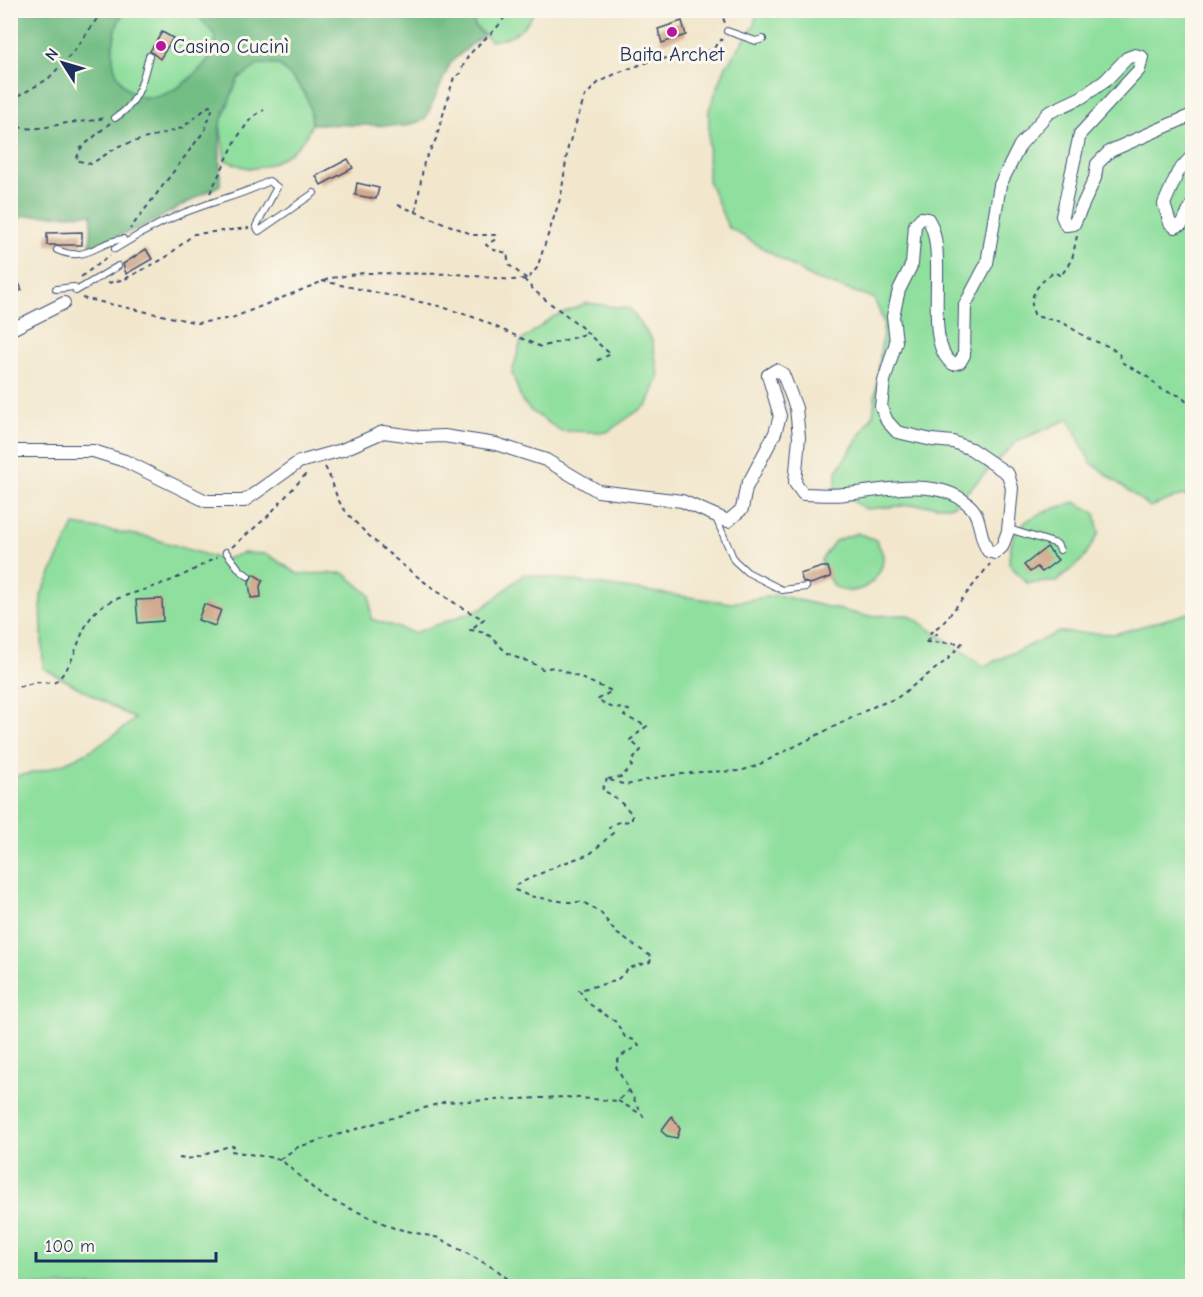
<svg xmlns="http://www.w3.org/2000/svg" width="1203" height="1297" font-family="'Comic Neue',sans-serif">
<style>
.green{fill:#8fdf9e;stroke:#55877e;stroke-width:1.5}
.forest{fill:#73be85;stroke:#477672;stroke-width:1.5}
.building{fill:#d2a98e}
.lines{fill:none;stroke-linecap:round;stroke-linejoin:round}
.lane-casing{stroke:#3b4b6f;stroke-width:8}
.street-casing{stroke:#3b4b6f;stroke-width:14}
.path{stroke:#3b4b6f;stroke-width:2;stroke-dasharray:4.5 4.5;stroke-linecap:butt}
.lane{stroke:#fff;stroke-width:6}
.street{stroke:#fff;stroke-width:12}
.poi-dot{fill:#b5179e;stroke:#fbf7ec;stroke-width:2}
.labels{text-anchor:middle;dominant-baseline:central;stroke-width:6;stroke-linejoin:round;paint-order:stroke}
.poi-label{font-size:20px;fill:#1b2f5e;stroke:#fbf7ec;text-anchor:start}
</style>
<rect width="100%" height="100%" fill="#fbf7ec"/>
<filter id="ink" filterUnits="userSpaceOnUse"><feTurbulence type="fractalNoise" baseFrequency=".0167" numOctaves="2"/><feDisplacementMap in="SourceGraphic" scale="12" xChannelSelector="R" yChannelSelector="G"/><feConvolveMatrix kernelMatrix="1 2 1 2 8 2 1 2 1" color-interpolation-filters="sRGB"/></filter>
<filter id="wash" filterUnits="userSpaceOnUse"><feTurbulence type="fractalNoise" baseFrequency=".008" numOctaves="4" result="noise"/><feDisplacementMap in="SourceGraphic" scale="24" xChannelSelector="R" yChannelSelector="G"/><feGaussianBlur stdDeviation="1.35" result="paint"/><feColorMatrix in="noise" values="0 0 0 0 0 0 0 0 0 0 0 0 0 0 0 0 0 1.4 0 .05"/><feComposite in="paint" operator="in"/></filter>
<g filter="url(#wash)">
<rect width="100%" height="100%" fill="#f2e7cd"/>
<g class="green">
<path d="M 127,10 L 194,11 L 215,34 L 217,48 C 200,74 151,121 122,83 C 112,69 111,55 114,39 C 116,28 118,18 127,10 Z"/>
<path d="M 470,11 L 535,11 C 525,29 512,39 491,41 L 475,26 Z"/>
<polygon points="757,11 1192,11 1192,498 1182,495 1150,507 1090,462 1069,419 1017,441 953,506 912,505 866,509 835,491 837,471 873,415 884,323 874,298 814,279 728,227 708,180 709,110 726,66 754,26"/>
<path d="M 259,64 L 279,65 C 289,74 305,87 310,100 C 323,134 286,162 256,168 C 245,169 235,164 225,160 L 220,124 L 238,79 Z"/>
<polygon points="587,303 630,309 652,340 659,376 648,404 607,432 561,431 531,411 522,401 512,373 521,341 553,317"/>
<path d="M 1075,502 L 1095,513 L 1099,533 L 1083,559 L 1056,582 L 1027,583 L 1009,564 C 1009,517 1037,515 1075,502 Z"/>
<path d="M 74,525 L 148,537 L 223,560 L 243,553 L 267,554 L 298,574 L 344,573 L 370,595 L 371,619 L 414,633 L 483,608 L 524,574 L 731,603 L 777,595 L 866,616 L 909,615 L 984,666 L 1059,632 L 1115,634 L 1192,612 L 1192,1286 L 11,1286 L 10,777 C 60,771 97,750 135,719 L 43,668 L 41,595 Z"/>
<path d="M 857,533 L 876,540 C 878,545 883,552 883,557 C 884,580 854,602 833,585 C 828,580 824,567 821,560 L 835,541 Z"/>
</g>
<path class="forest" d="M 11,11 L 126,11 C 118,18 116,28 114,39 C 111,55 112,69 122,83 C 151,121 200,75 217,48 L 214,34 L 194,11 L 470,11 L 475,26 L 483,35 L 451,62 L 425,120 L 405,126 L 312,124 C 309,91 302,88 279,65 L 260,64 L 238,79 L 220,124 L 220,185 L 148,224 L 90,247 L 92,214 L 24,216 L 11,223 Z"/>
<g id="blocks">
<g class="building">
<polygon points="682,21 686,35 662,43 658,29"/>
<polygon points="162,32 173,38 160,59 150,51"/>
<polygon points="348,159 353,168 321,185 316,176"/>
<polygon points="357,183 379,188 376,199 355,195"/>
<polygon points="82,232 82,245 47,245 47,233"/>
<polygon points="146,249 152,259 126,274 123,264"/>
<polygon points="10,263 22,290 10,294"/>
<polygon points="1047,547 1058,560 1042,572 1037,567 1030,572 1024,565"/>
<polygon points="822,567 828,567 831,577 810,584 803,582 800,574"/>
<polygon points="253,574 263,580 260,586 261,597 251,598 249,582"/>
<polygon points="162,599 163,621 138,623 136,600"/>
<polygon points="204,604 221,610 215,626 198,620"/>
<polygon points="672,1116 680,1129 677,1138 667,1136 661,1131"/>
</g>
</g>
</g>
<g filter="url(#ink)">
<use href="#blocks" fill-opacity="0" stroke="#3b4b6f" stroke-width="1.5"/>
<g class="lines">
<g class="lane-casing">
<g id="lane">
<polyline points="727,31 756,41 763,39"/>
<path d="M 115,118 C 139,103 142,83 149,56"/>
<path d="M 115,249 C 143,231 177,214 208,204 C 229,197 249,192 269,181 L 277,187 L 256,226 L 259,231 L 314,193"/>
<path d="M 57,250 C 88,263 96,242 123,239"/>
<polyline points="56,289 74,287"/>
<polyline points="76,291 118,266"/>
<polyline points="716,518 734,560 747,572 782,590 806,587"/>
<polyline points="1009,529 1057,544 1060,550"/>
<polyline points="226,552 240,570 248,576"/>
</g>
</g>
<g class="street-casing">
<g id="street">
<polyline points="1192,156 1178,172 1164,204 1170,223 1175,227 1182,224 1192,205"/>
<polyline points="10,330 64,303"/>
<path d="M 10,451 L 93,451 L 125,461 L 206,501 L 244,501 L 299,462 L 342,450 L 383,432 L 420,437 L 444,436 L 496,444 L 546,460 L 598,491 L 682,501 L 728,521 L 742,509 L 746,488 L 775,433 L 780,416 L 768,375 L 776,370 L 783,374 L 796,408 L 799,437 L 795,483 L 803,494 C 817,494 831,496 845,494 C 884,491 942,475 972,508 C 981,518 979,537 988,551 L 995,553 L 1002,547 L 1008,531 L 1012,488 L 1008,474 L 971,449 L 953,442 L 932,440 L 897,432 L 887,421 L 881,407 L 884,381 L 896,342 L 893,316 L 899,290 L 912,264 L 915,225 L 921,218 L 928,219 C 950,253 921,343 953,364 L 960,362 L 964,355 L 965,305 L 987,263 L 1000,185 L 1020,145 L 1048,113 L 1082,97 L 1105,81 L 1127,58 L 1135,55 L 1142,57 L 1139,70 L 1080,134 L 1062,216 L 1066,225 L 1074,224 L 1095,178 L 1097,164 L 1110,151 L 1192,115"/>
</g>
</g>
<g class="path">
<polyline points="715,10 721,15"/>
<polyline points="720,10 725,23"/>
<polyline points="10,101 48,79 76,49 103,10"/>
<polyline points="110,123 81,148 76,160 91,164 119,146 182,128 209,106 213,107 205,130 130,229"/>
<path d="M 10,124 C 30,133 48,126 68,123 C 82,121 93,122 106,117"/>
<polyline points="210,193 237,138 252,117 264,110"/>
<polyline points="398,205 474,235 495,235 496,239 486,245 494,250 507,253 509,265 527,279"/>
<path d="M 416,211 L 424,162 L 436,139 L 454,77 L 461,73 C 466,48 491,39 504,18"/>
<path d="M 1077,236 L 1072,259 L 1061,276 L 1054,272 C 1038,284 1026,296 1035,316 L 1062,322 L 1087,338 L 1110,347 L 1119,354 L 1123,363 L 1149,378 L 1162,390 L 1181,396 L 1192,408"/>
<polyline points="81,277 110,255"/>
<path d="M 524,279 C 539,298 557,307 575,322 C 588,332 597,344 611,354 L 596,361"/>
<polyline points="322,281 439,306 476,318 541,347 586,334"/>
<polyline points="108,283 125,279 165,258 194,234 249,228"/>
<polyline points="82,298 198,323 232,318 331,278 363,273 457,274 511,280 528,279 537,268 561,196 568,147 585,96 598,83 617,73 651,61 712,50 722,39"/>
<path d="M 325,467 C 333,480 334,496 344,509 C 366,539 450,606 484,619 L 470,630 C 500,633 495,649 515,657 C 526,661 533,662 542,669 L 554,667 L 612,691 L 597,700 L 611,707 L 629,710 L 624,716 L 647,726 L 630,740 L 641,750 L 631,762 L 632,766 L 621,777 L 607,779"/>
<polyline points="232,547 267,517 307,473"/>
<path d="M 10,689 L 37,682 L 54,683 C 80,661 75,632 98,609 C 109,598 155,588 172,580 C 187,574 202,565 217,557"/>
<polyline points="610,780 626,785 664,776 700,772 740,771 756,766 875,706 897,698 947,660 962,643 924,642 937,634 930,633 944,622 990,564"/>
<polyline points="629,1090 644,1118"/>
<polyline points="618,1101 639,1113"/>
<path d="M 179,1158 C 199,1162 215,1147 234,1146 L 231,1151 L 280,1159 L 322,1196 L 394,1228 L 439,1238 L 497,1270 L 516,1286"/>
<path d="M 280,1159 L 298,1147 L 444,1102 L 566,1097 L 618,1101 L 629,1090 L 615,1065 L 621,1056 L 639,1045 L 634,1040 L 625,1037 L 616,1022 L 588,1003 L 579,990 L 616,981 L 629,968 L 650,962 L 652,957 L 616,933 L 601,913 L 583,902 L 566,902 L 529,896 L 515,890 L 516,885 L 561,864 L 590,854 L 613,833 L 609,828 C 615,821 622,822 632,821 L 632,814 C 623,804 614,795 602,790 L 607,779"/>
</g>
<use href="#lane" class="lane"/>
<use href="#street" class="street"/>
</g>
</g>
<g class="poi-dot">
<circle cx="672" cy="32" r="6"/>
<circle cx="161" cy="46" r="6"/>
</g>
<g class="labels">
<g class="poi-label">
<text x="173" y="46">Casino Cucinì</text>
<text x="672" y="54" text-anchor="middle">Baita Archet</text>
</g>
</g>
<rect width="1203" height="1297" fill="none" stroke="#fbf7ec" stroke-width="36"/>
<g transform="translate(63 63) rotate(307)" stroke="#fbf7ec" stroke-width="4.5" paint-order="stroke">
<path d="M0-4.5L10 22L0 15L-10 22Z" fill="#1b2f5e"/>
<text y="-9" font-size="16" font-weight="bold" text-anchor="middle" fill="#1b2f5e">N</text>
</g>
<path d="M36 1252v9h180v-9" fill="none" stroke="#1b2f5e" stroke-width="3"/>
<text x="45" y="1252" font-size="18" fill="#1b2f5e" stroke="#fbf7ec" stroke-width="4.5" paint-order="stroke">100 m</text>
</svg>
